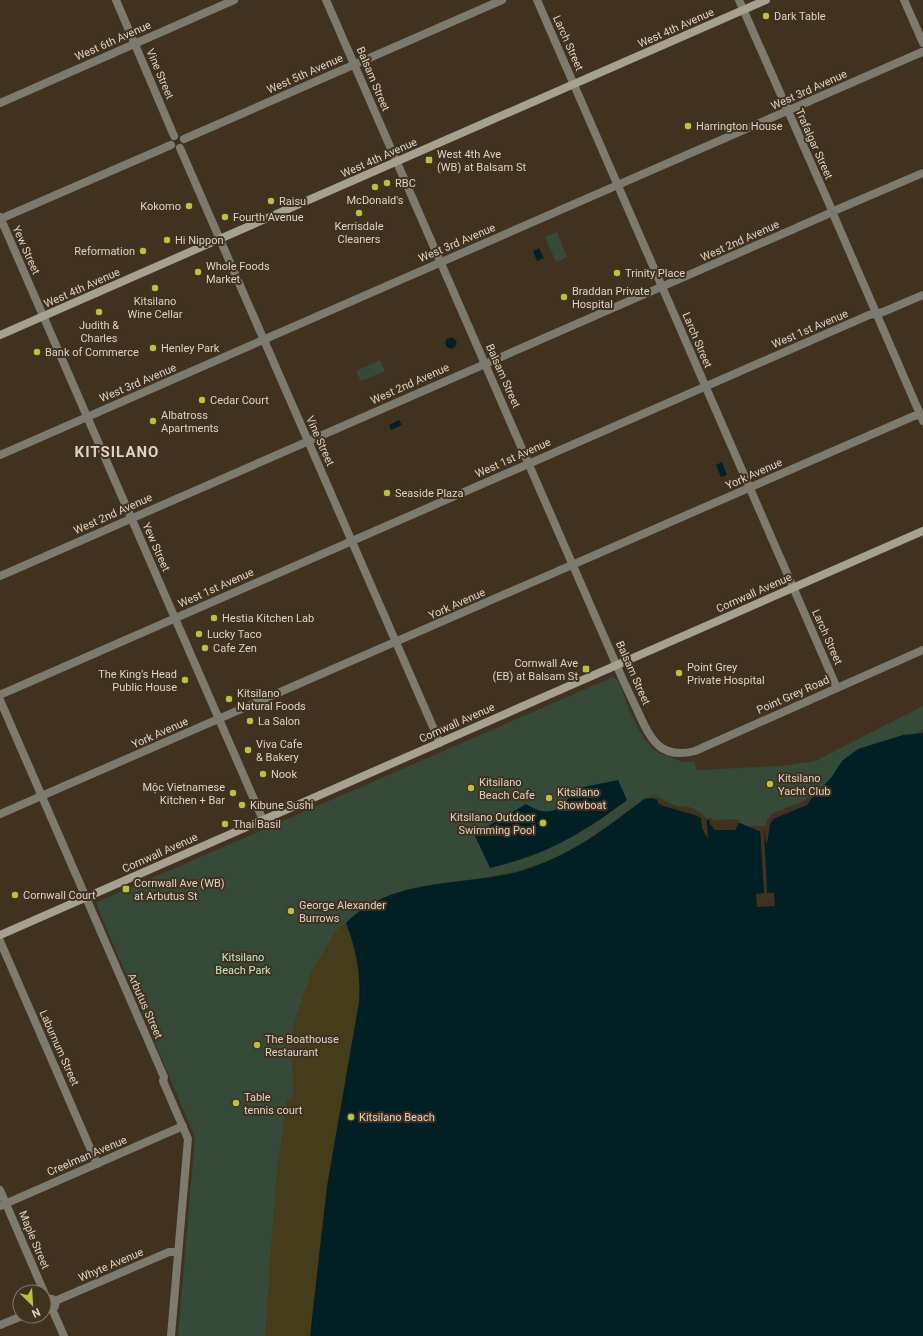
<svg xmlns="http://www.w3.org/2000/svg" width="923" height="1336" font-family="Roboto,sans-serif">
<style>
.green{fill:#354a38}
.sand{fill:#453c1c}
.water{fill:#002025}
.pier{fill:#413220}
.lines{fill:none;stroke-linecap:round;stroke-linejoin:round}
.minor{stroke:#7d7a70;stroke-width:8}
.secondary{stroke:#a6a190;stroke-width:8}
.poi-dot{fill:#b9c046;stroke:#413220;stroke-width:1.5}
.labels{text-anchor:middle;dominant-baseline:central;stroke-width:4;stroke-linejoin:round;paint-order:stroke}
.poi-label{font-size:11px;fill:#dbd2c7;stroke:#413220;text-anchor:start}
.street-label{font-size:11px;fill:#dbd2c7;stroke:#413220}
.park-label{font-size:11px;fill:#bdeac3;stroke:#413220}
.district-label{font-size:15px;font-weight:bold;letter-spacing:1px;fill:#dbd2c7;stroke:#413220}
</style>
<rect width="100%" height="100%" fill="#413220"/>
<g class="green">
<polygon points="557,232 567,257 556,262 545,237"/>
<polygon points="380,360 385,371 361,381 356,371"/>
<path d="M 613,677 L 618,681 C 627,701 638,738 656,751 C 660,754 666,755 670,757 C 679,761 684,763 694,761 L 697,770 L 781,766 L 815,761 L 923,706 L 923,729 L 769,826 L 707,826 L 660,801 L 655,794 C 639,801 625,815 611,825 C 585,845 555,860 524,869 C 464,888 395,875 347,923 L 310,1336 L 178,1336 L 195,1137 L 97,906 L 97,902 Z"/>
</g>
<polygon class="sand" points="656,794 658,802 355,1336 265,1336 276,1180 285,1112 287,1101 293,1097 294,1092 290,1041 295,1020 313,968 336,931 361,910 385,897 415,887 479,879 501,875 540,864 569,851 594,836 644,799"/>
<g class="water">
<polygon points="539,248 544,258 537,261 533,251"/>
<circle cx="451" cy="343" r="5.5"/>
<polygon points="399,420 402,425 391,430 389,425"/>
<polygon points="722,462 727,475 721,477 716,465"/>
<path d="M 923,733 L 923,1336 L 310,1336 L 327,1186 L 359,1002 C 361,974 356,949 346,923 C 395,875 463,888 524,870 C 569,856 607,828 644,799 L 653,798 L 675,808 L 688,809 L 706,821 L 708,819 L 714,822 L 735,821 L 759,831 L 765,829 L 768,821 L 805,802 L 815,794 L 831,778 L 842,761 L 858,749 L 903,735 Z"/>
<path d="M 618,780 L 627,800 C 582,834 546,855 490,868 L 474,834 L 526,804 C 548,818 562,812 574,789 Z"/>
</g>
<g class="pier">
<polygon points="821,785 807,805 773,819 770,825 767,843 766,842 764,828 767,893 774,893 775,906 757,907 756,894 764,893 760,828 764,827 765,827 767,820 773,813 804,801"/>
<polygon points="657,797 676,806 689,807 701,813 705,818 706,817 708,837 706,836 702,828 701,818 695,815 663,806 658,803"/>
<polygon points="709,817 714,820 735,819 740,821 735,830 715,830 710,824"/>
</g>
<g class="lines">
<g class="minor">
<polyline points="116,0 174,136"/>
<path d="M 326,0 L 623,680 C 628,691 634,703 639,714 C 651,740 661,760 695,751 L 923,650"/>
<polyline points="537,0 837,688"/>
<polyline points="739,0 831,208"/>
<polyline points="904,0 923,43"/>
<polyline points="0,103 234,0"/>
<polyline points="184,139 502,0"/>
<polyline points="180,148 440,743"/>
<polyline points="836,210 923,173"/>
<polyline points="834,216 923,421"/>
<polyline points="0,217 263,820"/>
<polyline points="0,219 171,145"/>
<polyline points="0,455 922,52"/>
<polyline points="0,576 828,214"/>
<polyline points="2,694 869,315 883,312 923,295"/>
<polyline points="0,700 164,1077 163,1081 188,1139 171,1336"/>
<polyline points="0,814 914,416 923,415"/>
<polyline points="0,941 97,1164"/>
<polyline points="0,1190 47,1299"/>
<polyline points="0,1206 183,1126"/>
<circle cx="50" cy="1304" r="5.5"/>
<polyline points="55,1301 169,1252 177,1252"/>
<polyline points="52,1309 64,1336"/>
<polyline points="0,1325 22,1316"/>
</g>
<g class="secondary">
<polyline points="0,335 766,0"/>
<polyline points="0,935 923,531"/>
</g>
</g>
<g class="poi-dot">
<circle cx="766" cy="16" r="4"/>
<circle cx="688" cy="126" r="4"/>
<rect x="425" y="156" width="8" height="8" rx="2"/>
<circle cx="387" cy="183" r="4"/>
<circle cx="375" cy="187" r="4"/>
<circle cx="271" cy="201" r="4"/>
<circle cx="189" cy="206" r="4"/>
<circle cx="359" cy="213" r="4"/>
<circle cx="225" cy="217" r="4"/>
<circle cx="167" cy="240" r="4"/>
<circle cx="143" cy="251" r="4"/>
<circle cx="198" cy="272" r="4"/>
<circle cx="617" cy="273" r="4"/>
<circle cx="155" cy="288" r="4"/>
<circle cx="564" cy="297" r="4"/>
<circle cx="99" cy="312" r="4"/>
<circle cx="153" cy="348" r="4"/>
<circle cx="37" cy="352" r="4"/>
<circle cx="202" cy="400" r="4"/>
<circle cx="153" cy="421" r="4"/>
<circle cx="387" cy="493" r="4"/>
<circle cx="214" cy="618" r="4"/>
<circle cx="199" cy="634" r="4"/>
<circle cx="205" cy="648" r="4"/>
<rect x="582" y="665" width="8" height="8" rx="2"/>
<circle cx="679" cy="673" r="4"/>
<circle cx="185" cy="680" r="4"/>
<circle cx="229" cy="699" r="4"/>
<circle cx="250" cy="721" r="4"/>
<circle cx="248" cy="750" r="4"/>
<circle cx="263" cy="774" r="4"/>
<circle cx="770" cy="784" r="4"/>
<circle cx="471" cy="788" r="4"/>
<circle cx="233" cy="793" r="4"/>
<circle cx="549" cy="798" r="4"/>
<circle cx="242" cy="805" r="4"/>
<circle cx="543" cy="823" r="4"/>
<circle cx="225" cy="824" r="4"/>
<rect x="122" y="885" width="8" height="8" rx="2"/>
<circle cx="15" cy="895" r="4"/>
<circle cx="291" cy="911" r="4"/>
<circle cx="257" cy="1045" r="4"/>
<circle cx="236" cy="1103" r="4"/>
<circle cx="351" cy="1117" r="4"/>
</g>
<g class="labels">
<g class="poi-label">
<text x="774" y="16">Dark Table</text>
<text x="696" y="126">Harrington House</text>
<text x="437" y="154">West 4th Ave<tspan x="437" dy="13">(WB) at Balsam St</tspan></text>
<text x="395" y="183">RBC</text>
<text x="375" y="200" text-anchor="middle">McDonald's</text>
<text x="279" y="201">Raisu</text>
<text x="181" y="206" text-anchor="end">Kokomo</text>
<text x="233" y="217">Fourth Avenue</text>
<text x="359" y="226" text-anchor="middle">Kerrisdale<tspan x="359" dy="13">Cleaners</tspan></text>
<text x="175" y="240">Hi Nippon</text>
<text x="135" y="251" text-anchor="end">Reformation</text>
<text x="206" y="266">Whole Foods<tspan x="206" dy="13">Market</tspan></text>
<text x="625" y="273">Trinity Place</text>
<text x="572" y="291">Braddan Private<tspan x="572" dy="13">Hospital</tspan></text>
<text x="155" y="301" text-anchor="middle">Kitsilano<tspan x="155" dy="13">Wine Cellar</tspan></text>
<text x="99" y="325" text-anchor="middle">Judith &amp;<tspan x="99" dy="13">Charles</tspan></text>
<text x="161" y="348">Henley Park</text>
<text x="45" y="352">Bank of Commerce</text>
<text x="210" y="400">Cedar Court</text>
<text x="161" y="415">Albatross<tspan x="161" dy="13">Apartments</tspan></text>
<text x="395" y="493">Seaside Plaza</text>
<text x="222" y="618">Hestia Kitchen Lab</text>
<text x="207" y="634">Lucky Taco</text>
<text x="213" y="648">Cafe Zen</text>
<text x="578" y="663" text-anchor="end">Cornwall Ave<tspan x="578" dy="13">(EB) at Balsam St</tspan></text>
<text x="687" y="667">Point Grey<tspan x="687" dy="13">Private Hospital</tspan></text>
<text x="177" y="674" text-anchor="end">The King's Head<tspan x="177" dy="13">Public House</tspan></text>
<text x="237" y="693">Kitsilano<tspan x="237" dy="13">Natural Foods</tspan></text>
<text x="258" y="721">La Salon</text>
<text x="256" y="744">Viva Cafe<tspan x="256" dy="13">&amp; Bakery</tspan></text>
<text x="271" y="774">Nook</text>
<text x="778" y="778">Kitsilano<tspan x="778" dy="13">Yacht Club</tspan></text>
<text x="479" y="782">Kitsilano<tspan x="479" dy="13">Beach Cafe</tspan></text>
<text x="225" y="787" text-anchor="end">Mộc Vietnamese<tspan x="225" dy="13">Kitchen + Bar</tspan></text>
<text x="557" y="792">Kitsilano<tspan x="557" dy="13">Showboat</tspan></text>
<text x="250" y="805">Kibune Sushi</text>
<text x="535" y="817" text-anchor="end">Kitsilano Outdoor<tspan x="535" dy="13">Swimming Pool</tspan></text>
<text x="233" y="824">Thai Basil</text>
<text x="134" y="883">Cornwall Ave (WB)<tspan x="134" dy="13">at Arbutus St</tspan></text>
<text x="23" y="895">Cornwall Court</text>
<text x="299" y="905">George Alexander<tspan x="299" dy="13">Burrows</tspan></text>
<text x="265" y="1039">The Boathouse<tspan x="265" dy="13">Restaurant</tspan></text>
<text x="244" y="1097">Table<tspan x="244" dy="13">tennis court</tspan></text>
<text x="359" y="1117">Kitsilano Beach</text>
</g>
<g class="street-label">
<text transform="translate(676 28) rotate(-24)">West 4th Avenue</text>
<text transform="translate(113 41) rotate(-24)">West 6th Avenue</text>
<text transform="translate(568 43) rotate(66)">Larch Street</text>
<text transform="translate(160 74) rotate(67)">Vine Street</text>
<text transform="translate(305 74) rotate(-24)">West 5th Avenue</text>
<text transform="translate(373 79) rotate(67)">Balsam Street</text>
<text transform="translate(809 90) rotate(-24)">West 3rd Avenue</text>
<text transform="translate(814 144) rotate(66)">Trafalgar Street</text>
<text transform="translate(379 158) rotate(-24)">West 4th Avenue</text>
<text transform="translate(740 241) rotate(-24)">West 2nd Avenue</text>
<text transform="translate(457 243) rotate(-23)">West 3rd Avenue</text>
<text transform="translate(26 250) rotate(66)">Yew Street</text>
<text transform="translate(82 288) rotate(-24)">West 4th Avenue</text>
<text transform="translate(810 329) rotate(-23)">West 1st Avenue</text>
<text transform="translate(697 340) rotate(67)">Larch Street</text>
<text transform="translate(503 376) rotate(66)">Balsam Street</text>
<text transform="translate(138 383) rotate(-23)">West 3rd Avenue</text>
<text transform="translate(410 384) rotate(-24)">West 2nd Avenue</text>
<text transform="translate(320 441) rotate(66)">Vine Street</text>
<text transform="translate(513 458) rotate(-24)">West 1st Avenue</text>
<text transform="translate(754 474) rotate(-24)">York Avenue</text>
<text transform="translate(113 514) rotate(-24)">West 2nd Avenue</text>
<text transform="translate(156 547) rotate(66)">Yew Street</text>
<text transform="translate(216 588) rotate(-24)">West 1st Avenue</text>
<text transform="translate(754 593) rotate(-24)">Cornwall Avenue</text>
<text transform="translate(457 604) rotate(-24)">York Avenue</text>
<text transform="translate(827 637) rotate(66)">Larch Street</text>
<text transform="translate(633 673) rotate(66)">Balsam Street</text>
<text transform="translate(793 695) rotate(-24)">Point Grey Road</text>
<text transform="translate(457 723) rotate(-24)">Cornwall Avenue</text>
<text transform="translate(160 733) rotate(-24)">York Avenue</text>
<text transform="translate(160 853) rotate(-24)">Cornwall Avenue</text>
<text transform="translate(145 1006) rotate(66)">Arbutus Street</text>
<text transform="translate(59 1048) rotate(66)">Laburnum Street</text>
<text transform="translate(87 1156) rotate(-23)">Creelman Avenue</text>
<text transform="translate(34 1240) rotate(67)">Maple Street</text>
<text transform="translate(111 1265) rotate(-23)">Whyte Avenue</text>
</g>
<g class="park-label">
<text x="243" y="957">Kitsilano<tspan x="243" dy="13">Beach Park</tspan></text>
</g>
<g class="district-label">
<text x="117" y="452">KITSILANO</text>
</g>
</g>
<g transform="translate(32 1304) rotate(155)"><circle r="19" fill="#413220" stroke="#7f7263"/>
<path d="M0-3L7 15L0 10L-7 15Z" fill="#b9c046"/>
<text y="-6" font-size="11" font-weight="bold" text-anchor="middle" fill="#dbd2c7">N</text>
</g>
</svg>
